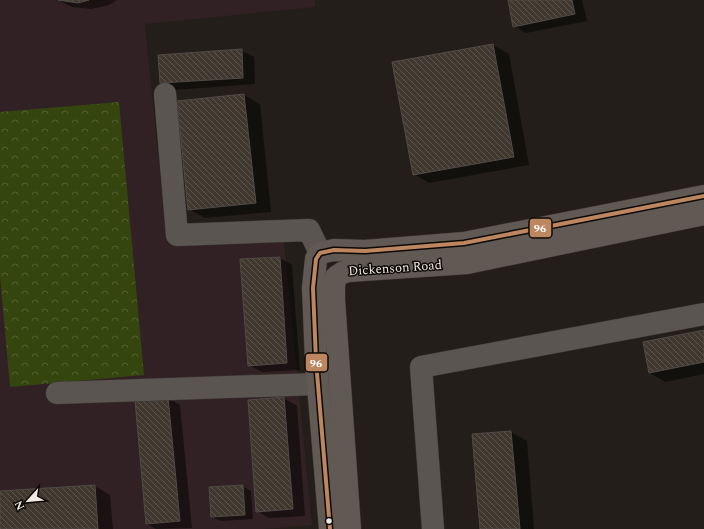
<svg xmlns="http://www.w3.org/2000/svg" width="704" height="529" font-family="Spectral,serif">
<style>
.education{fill:#312125}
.park{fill:url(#park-crowns)}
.shadow{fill:#0007}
.building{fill:url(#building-back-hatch);stroke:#504b47}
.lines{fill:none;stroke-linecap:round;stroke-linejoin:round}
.minor-casing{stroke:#3d3935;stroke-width:23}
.major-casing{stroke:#3d3935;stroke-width:23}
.minor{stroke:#5a5550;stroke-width:22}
.major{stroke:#615953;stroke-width:22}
.bus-1-casing{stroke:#0d0905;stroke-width:7}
.bus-1{stroke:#bb8660;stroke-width:4}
.bus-dot{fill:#f0e9e3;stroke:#0d0905;stroke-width:1.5}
.labels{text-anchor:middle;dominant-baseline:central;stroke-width:3;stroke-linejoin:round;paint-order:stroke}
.street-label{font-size:13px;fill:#f0e9e3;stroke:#0d0905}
.line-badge{stroke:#0d0905;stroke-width:1.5}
.badge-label{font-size:11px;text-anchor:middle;font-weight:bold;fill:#fff}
</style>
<defs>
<pattern id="park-crowns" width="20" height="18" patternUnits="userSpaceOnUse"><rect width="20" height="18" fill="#34450e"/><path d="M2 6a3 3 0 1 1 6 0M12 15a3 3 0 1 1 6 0" fill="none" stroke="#526031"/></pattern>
<pattern id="building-back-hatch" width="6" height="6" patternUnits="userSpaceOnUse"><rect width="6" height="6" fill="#40382e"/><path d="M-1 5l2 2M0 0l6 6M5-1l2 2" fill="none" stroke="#5c554c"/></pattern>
</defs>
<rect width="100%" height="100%" fill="#231e19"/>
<polygon class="education" points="0,0 315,0 315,7 145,24 167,243 283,232 312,525 265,529 0,529"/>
<polygon class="park" points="119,102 144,375 10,387 0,276 0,112"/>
<g class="shadow">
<polygon points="57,0 117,0 109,5 91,9 72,7"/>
<polygon points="509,0 582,0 587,21 526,33 514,26"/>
<polygon points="493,45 509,54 529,165 429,183 414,174 393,63"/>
<polygon points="241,50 254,57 255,84 173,90 161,83"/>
<polygon points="244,95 260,104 271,212 205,218 189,209 178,101"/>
<polygon points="280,258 292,265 300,370 262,372 249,365"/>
<polygon points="704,332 704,374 665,382 650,373"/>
<polygon points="168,398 180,405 192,528 156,529 147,524"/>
<polygon points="284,398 297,406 305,516 269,518 257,511 249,401"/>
<polygon points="511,432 527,441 534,529 481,529"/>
<polygon points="95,486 110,495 113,529 0,529 0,492"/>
<polygon points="242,486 251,491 253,519 221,521 212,517"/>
</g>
<g class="building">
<polygon points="58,0 89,0 78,3"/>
<polygon points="508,0 572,0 575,14 513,27"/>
<polygon points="493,44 514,157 413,175 392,62"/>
<polygon points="242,49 243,78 160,83 158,55"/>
<polygon points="244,94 256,203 188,210 177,101"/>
<polygon points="280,257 287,363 248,366 240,259"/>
<polygon points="704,330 704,362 649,373 643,342"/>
<polygon points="168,397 180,521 146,524 135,400"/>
<polygon points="284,397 293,509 256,512 248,400"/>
<polygon points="511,431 520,529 480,529 472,434"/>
<polygon points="95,485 98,529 0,529 0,491"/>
<polygon points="243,485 245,515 211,517 209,487"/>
</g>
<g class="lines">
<g class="minor-casing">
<g id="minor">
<polyline points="165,94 177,235 309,230 320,253"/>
<polyline points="57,393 317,384"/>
<polyline points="433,529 421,367 704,314"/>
</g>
</g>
<g class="major-casing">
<g id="major">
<polyline points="330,529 316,361 313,288 316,259 320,253 334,250 365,251 464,243 704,196"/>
<polyline points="350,529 334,300 334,285 336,277 342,273 348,271 467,263 704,214"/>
</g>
</g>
<use href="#minor" class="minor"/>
<use href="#major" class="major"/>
<g class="bus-1-casing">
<polyline id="bus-1" points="330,529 316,361 313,288 316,259 320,253 334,250 365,251 464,243 704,196"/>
</g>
<use href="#bus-1" class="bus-1"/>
</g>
<circle class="bus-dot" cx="329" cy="521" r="3.5"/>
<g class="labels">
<g class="street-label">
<text transform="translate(395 268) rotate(-4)">Dickenson Road</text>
</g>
</g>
<g class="line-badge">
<rect x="529" y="218" width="23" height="20" rx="4" fill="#bb8660"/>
<rect x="305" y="353" width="23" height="19" rx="4" fill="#bb8660"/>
</g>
<g class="badge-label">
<text x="540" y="232">96</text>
<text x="316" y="367">96</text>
</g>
<g transform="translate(28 501) rotate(243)" stroke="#0d0905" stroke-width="3" paint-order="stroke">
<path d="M0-3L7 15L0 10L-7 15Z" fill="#f0e9e3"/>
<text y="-6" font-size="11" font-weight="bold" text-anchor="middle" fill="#f0e9e3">N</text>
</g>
</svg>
